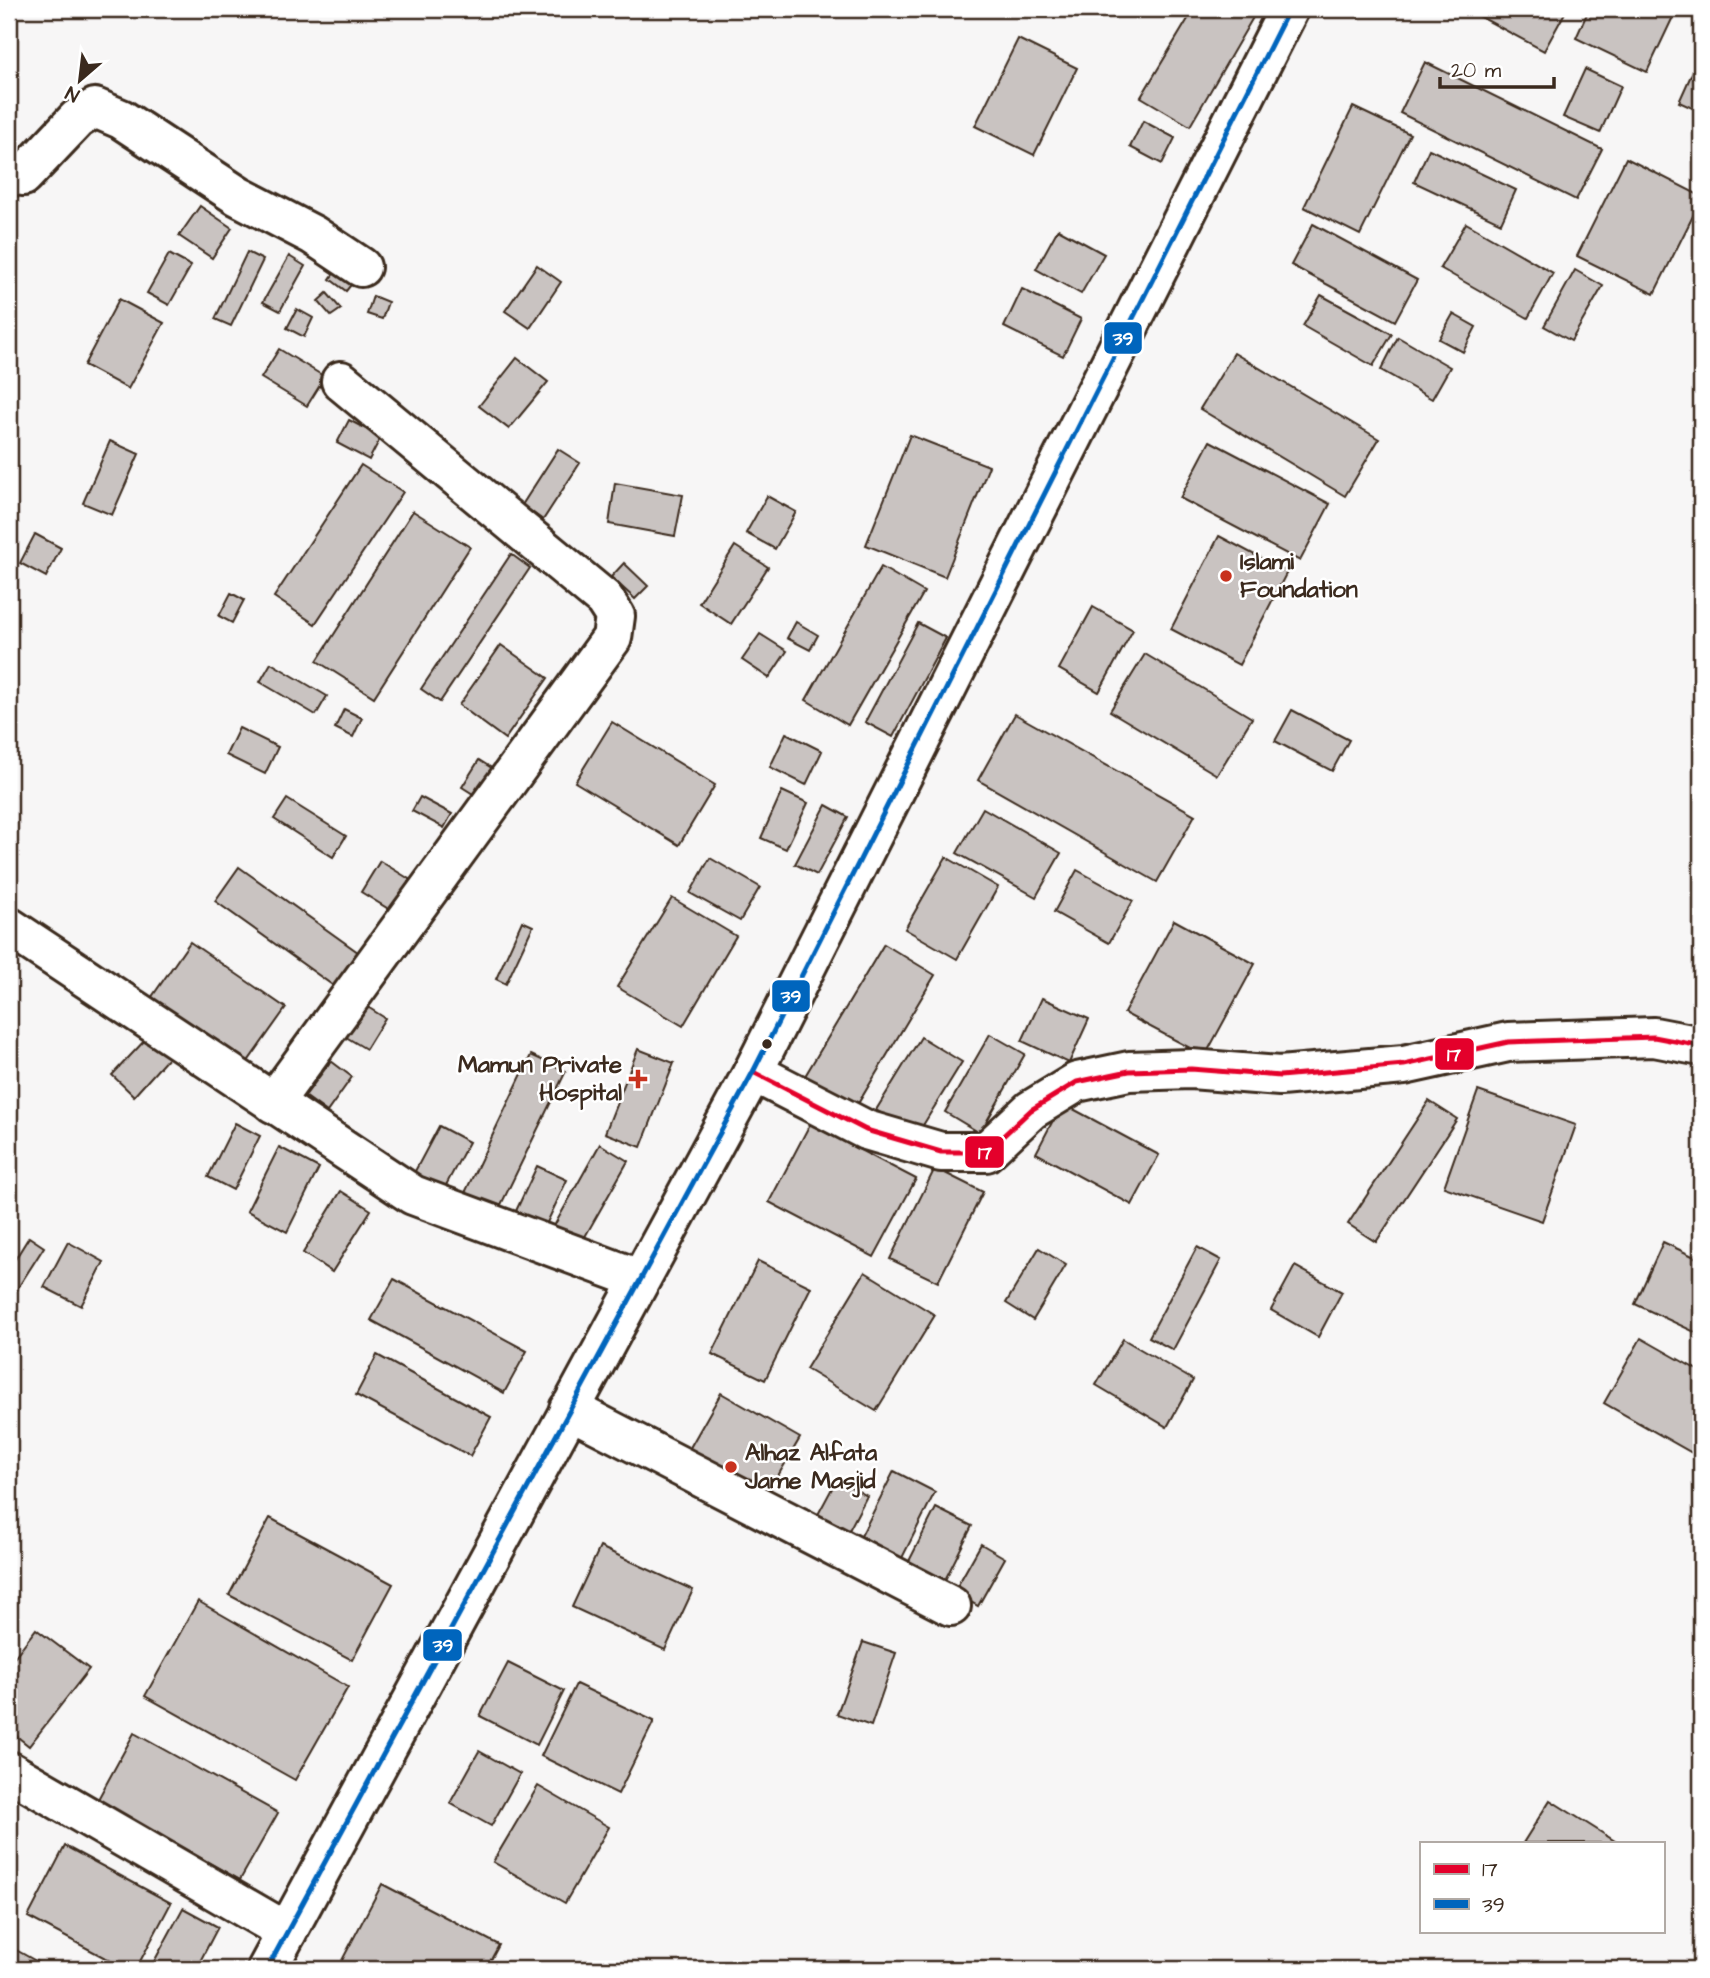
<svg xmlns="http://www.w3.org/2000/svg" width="1710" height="1978" font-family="'Architects Daughter',sans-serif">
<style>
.building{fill:#c9c3c1;stroke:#3b2a1e;stroke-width:2}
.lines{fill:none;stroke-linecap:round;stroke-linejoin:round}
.street-casing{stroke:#3b2a1e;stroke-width:44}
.secondary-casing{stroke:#3b2a1e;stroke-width:44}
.highway-casing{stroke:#3b2a1e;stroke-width:44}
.street{stroke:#fff;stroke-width:38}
.secondary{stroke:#fff;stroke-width:38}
.highway{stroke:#fff;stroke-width:38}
.bus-1-casing{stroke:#fff;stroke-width:10}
.bus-2-casing{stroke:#fff;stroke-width:10}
.bus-1{stroke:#e4002b;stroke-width:5}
.bus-2{stroke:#0065bd;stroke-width:5}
.poi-dot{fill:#c8321e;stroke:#fff;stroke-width:2.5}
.bus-dot{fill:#3b2a1e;stroke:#fff;stroke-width:2.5}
.labels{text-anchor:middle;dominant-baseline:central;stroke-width:5;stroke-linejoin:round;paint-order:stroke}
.poi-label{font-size:24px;font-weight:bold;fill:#3b2a1e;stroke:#fff;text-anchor:start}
.line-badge{stroke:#fff;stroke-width:2.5}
.badge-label{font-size:19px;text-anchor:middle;font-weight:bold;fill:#fff}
</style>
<rect width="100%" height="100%" fill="#f7f6f6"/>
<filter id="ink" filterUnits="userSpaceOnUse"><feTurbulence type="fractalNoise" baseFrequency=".0143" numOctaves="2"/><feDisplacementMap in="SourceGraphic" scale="14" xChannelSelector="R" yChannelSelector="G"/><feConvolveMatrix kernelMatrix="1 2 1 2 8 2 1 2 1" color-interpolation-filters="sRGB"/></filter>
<g filter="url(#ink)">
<g class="building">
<polygon points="1194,9 1245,9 1255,14 1190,126 1141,97"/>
<polygon points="1466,9 1567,9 1544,51"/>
<polygon points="1589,9 1655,9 1673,17 1647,72 1576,38"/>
<polygon points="1018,39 1077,68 1034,155 975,126"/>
<polygon points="1701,53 1701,112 1679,102"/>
<polygon points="1425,62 1602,149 1576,200 1400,113"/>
<polygon points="1585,69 1621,86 1600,133 1563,117"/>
<polygon points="1353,107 1410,134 1360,235 1304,207"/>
<polygon points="1143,121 1175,138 1162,164 1130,147"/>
<polygon points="1429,149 1516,190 1501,223 1414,182"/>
<polygon points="1626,158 1701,196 1701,200 1654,294 1577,256"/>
<polygon points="200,206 232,228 212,258 179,236"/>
<polygon points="1466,223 1553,273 1528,318 1440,268"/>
<polygon points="1313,224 1417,280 1395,321 1291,265"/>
<polygon points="1058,229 1104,254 1081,294 1036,269"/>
<polygon points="247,252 263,260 231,326 215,319"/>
<polygon points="169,254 191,266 169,305 147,293"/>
<polygon points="289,256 305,266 280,311 263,302"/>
<polygon points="342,262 359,275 346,291 330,279"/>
<polygon points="537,265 561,282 530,328 505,311"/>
<polygon points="1575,270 1603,286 1571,341 1544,326"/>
<polygon points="1022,289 1081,319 1063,356 1004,327"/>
<polygon points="327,293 341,309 331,316 318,301"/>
<polygon points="1321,295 1392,334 1373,366 1303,326"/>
<polygon points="373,296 388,302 382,319 367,314"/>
<polygon points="119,299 164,323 128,389 84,365"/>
<polygon points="297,309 313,318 304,337 287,328"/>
<polygon points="1453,314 1476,327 1463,352 1439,339"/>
<polygon points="1398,337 1450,367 1432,399 1381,370"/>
<polygon points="279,349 325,377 307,406 261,378"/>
<polygon points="1234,353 1379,439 1345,496 1200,409"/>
<polygon points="517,358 548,382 509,429 479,406"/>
<polygon points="349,420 381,437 369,460 337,443"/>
<polygon points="910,435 989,466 945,577 866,545"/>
<polygon points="110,441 139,454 112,515 83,503"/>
<polygon points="1210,441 1330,504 1300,561 1180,498"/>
<polygon points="558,449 580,463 543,520 522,505"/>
<polygon points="361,465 403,492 315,624 274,597"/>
<polygon points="615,483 683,495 675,536 609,524"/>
<polygon points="767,496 796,512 775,549 746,533"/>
<polygon points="413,511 470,547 374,697 317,661"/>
<polygon points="35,534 61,548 46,577 20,563"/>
<polygon points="1219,536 1287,572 1239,665 1171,629"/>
<polygon points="735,546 768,567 731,624 699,603"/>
<polygon points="511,554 530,568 440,702 421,689"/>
<polygon points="624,563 648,586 635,599 611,577"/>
<polygon points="881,567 924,592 848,725 806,700"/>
<polygon points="231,593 244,600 232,623 219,616"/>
<polygon points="1093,607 1133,630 1099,692 1059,669"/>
<polygon points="796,622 818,635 810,650 787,638"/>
<polygon points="918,623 946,638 893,737 865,722"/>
<polygon points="760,634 787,651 769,678 742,660"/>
<polygon points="501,645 548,678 505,739 459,705"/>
<polygon points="1145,654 1252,718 1217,775 1110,711"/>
<polygon points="271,663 327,696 316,715 260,682"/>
<polygon points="344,709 362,718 353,737 335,728"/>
<polygon points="1292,710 1349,740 1332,771 1275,741"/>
<polygon points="1015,714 1195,815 1157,882 978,780"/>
<polygon points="612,722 715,785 679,845 575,782"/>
<polygon points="239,728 278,747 265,774 226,755"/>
<polygon points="786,733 822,751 806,785 770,767"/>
<polygon points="479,760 498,772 481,799 462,787"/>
<polygon points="782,791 808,803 786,849 761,838"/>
<polygon points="420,797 452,814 444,828 412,811"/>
<polygon points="287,799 346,836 333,857 274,819"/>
<polygon points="826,805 848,817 817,875 795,864"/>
<polygon points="983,808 1061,853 1036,897 957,853"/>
<polygon points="946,857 998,887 957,959 905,929"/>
<polygon points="710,858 760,887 740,921 690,893"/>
<polygon points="380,861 419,885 400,916 361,892"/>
<polygon points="239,867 362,955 338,989 215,901"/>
<polygon points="1077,870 1133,901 1109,943 1054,912"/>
<polygon points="672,898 736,936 683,1026 617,987"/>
<polygon points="1174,920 1255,964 1205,1056 1124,1013"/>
<polygon points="522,921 533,926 506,984 496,979"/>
<polygon points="190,942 286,1008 244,1067 149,1001"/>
<polygon points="884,944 935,975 856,1107 805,1076"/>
<polygon points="1042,998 1089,1019 1069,1063 1022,1041"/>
<polygon points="366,1006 385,1018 366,1049 346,1037"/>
<polygon points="990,1034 1025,1054 980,1133 945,1112"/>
<polygon points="148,1037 169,1057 134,1096 112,1075"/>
<polygon points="921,1037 962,1062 917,1135 876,1110"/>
<polygon points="638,1049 674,1063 641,1147 605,1133"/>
<polygon points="531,1055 566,1071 496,1215 462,1199"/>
<polygon points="331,1061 352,1077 327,1112 305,1096"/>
<polygon points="1478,1091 1576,1125 1542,1221 1444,1187"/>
<polygon points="1429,1101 1457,1119 1376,1242 1348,1224"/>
<polygon points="1062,1103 1159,1155 1132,1205 1036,1153"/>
<polygon points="235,1123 260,1136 233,1190 208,1177"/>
<polygon points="810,1124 916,1179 874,1257 769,1202"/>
<polygon points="439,1126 469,1142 444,1189 414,1173"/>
<polygon points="600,1144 628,1161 582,1242 554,1226"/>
<polygon points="279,1147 319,1168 287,1232 247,1211"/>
<polygon points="537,1166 567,1180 545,1227 515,1213"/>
<polygon points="935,1168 983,1192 938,1282 890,1259"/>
<polygon points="341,1191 371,1210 332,1272 303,1253"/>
<polygon points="29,1237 44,1247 14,1294 9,1291 9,1269"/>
<polygon points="68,1242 104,1262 81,1306 44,1287"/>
<polygon points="1663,1242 1701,1260 1701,1335 1635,1304"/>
<polygon points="1197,1247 1221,1260 1173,1350 1149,1337"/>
<polygon points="1039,1248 1066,1265 1033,1320 1006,1303"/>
<polygon points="758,1261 811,1287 765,1380 712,1354"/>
<polygon points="1295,1266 1342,1292 1318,1337 1271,1310"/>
<polygon points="865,1272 935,1315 876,1411 806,1369"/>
<polygon points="394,1279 527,1351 504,1393 371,1320"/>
<polygon points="1641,1338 1701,1372 1701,1458 1604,1403"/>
<polygon points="1123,1339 1193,1380 1167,1427 1096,1385"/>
<polygon points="377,1355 491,1417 470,1456 356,1395"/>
<polygon points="721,1393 800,1438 765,1498 687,1453"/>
<polygon points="894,1471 935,1492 899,1564 858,1542"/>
<polygon points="837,1479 867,1496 846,1536 815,1520"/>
<polygon points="936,1508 972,1526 942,1586 906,1567"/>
<polygon points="270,1518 393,1584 352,1660 229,1595"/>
<polygon points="981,1544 1005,1558 978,1606 954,1592"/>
<polygon points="600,1547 693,1590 665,1650 572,1607"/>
<polygon points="198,1601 348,1687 295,1780 145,1696"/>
<polygon points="36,1629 89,1669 29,1746 9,1730 9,1664"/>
<polygon points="863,1642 896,1653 871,1726 837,1714"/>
<polygon points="508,1663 564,1691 537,1745 480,1716"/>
<polygon points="576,1684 654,1721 618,1794 541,1756"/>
<polygon points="134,1733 278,1813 240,1880 97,1801"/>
<polygon points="479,1751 520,1774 491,1826 450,1803"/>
<polygon points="538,1786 609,1827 565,1903 493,1862"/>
<polygon points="1550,1800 1618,1843 1523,1843"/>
<polygon points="65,1846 171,1903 136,1969 126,1969 28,1917"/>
<polygon points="382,1884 499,1945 486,1969 345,1969 339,1966"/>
<polygon points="183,1908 218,1927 196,1969 150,1969"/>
<polygon points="9,1946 50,1969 9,1969"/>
</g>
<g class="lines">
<g class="street-casing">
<g id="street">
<polyline points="9,174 23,176 77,119 95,108 121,119 238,196 313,235 361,267"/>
<polyline points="9,927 413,1195 639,1279"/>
<polyline points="273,1103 612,638 615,616 604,599 341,381"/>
<polyline points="569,1409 951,1606"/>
<polyline points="9,1771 287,1932"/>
</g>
</g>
<g class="secondary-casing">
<polyline id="secondary" points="753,1072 866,1130 941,1152 986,1152 1031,1110 1077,1082 1129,1071 1191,1069 1280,1076 1404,1065 1508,1042 1654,1037 1701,1046"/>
</g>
<g class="highway-casing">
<polyline id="highway" points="267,1969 753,1072 1289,9"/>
</g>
<use href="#street" class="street"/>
<use href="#secondary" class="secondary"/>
<use href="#highway" class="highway"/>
<g class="bus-1-casing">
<polyline id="bus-1" points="753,1072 866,1130 941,1152 986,1152 1031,1110 1077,1082 1129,1071 1191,1069 1280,1076 1404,1065 1508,1042 1654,1037 1701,1046"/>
</g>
<g class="bus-2-casing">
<polyline id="bus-2" points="267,1969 753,1072 1289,9"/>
</g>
<use href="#bus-1" class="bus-1"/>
<use href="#bus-2" class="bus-2"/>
</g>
</g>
<g class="poi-dot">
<circle cx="1226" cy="576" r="7"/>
<path d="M634.5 1068.5h7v7h7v7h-7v7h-7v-7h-7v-7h7z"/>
<circle cx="731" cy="1467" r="7"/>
</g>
<circle class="bus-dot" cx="767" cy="1044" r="6"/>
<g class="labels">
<g class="poi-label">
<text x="1240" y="562">Islami<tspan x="1240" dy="28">Foundation</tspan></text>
<text x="622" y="1065" text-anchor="end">Mamun Private<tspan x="622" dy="28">Hospital</tspan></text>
<text x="745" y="1453">Alhaz Alfata<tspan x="745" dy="28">Jame Masjid</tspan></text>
</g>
</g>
<g class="line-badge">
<rect x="1103" y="321" width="40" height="34" rx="7" fill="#0065bd"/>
<rect x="771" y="979" width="40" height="34" rx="7" fill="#0065bd"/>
<rect x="1434" y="1037" width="41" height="34" rx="7" fill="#e4002b"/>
<rect x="964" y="1135" width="41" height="34" rx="7" fill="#e4002b"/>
<rect x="422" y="1628" width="41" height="34" rx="7" fill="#0065bd"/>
</g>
<g class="badge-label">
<text x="1123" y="345">39</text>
<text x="791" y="1003">39</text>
<text x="1454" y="1061">17</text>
<text x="985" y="1159">17</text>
<text x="443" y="1652">39</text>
</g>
<rect width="1710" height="1978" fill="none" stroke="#fff" stroke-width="35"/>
<rect x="18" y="18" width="1675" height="1943" fill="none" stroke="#3b2a1e" stroke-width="2.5" filter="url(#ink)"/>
<rect x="1420" y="1842" width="245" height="91" fill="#ffffff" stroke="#b1aaa5" stroke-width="2"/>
<rect x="1434" y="1864" width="35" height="10" fill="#e4002b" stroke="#b1aaa5" stroke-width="2"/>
<text x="1482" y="1876" font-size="21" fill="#3b2a1e">17</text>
<rect x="1434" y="1899" width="35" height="10" fill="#0065bd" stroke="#b1aaa5" stroke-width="2"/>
<text x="1482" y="1912" font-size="21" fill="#3b2a1e">39</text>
<g transform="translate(80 80) rotate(208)" stroke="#ffffff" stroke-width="5" paint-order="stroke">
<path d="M0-5L12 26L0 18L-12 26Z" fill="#3b2a1e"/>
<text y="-10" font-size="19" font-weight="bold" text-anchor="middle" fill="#3b2a1e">N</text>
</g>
<path d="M1440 77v10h114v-10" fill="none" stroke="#3b2a1e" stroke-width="3.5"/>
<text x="1451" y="77" font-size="21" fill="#3b2a1e" stroke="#ffffff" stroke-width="5" paint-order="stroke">20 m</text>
</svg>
